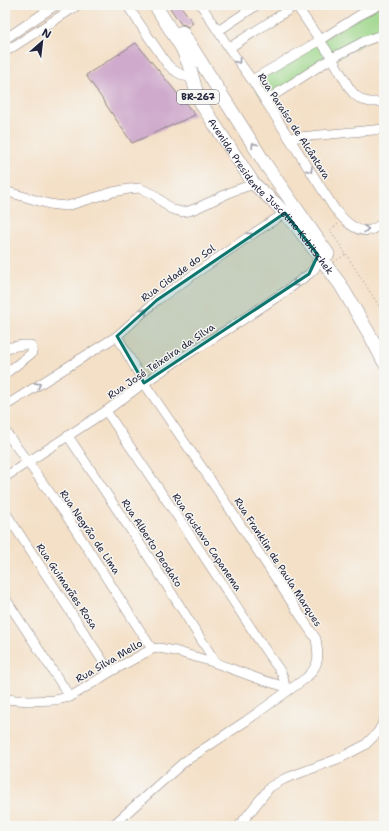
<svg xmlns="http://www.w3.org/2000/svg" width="389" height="831" font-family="'Shantell Sans',sans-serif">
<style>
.green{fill:#9cd689;stroke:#5f7c62}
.building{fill:#cfaacc}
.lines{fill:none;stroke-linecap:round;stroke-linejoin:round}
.minor-casing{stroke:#8b8181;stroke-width:10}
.highway-casing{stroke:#8b8181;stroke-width:14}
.path{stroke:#8b8181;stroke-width:1;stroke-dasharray:1 3;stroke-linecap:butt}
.minor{stroke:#fff;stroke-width:9}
.highway{stroke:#fff;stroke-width:13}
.oneway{stroke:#9c9ca7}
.marked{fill:#0f766e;fill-opacity:0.2;stroke:#0f766e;stroke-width:3;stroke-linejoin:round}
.labels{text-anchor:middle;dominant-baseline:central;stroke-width:3;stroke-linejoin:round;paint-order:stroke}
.shield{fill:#f6f6f2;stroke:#626272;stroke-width:1}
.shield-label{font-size:9px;font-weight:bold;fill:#22223b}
.street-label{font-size:10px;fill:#22223b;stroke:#f6f6f2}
</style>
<rect width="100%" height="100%" fill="#f6f6f2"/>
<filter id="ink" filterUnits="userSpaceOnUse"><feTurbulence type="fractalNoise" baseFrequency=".025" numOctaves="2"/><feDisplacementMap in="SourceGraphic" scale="8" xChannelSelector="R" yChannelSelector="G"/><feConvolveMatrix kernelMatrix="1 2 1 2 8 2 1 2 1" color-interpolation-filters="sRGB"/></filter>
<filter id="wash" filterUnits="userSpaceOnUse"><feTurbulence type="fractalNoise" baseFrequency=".012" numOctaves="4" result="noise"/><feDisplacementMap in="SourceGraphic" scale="16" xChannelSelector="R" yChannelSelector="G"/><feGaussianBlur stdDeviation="0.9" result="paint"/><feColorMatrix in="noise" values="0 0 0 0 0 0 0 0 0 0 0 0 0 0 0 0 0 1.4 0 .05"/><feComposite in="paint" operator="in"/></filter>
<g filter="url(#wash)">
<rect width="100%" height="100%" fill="#f4e0c7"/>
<polygon class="green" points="380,5 384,5 384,32 263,99 251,82"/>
<g id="blocks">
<g class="building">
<polygon points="168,5 180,5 193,23 188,27 185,25 181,24"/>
<polygon points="136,43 195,115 132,143 86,75"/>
</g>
</g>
</g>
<g filter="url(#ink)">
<use href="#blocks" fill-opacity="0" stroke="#8b8181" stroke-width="1"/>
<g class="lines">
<g class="minor-casing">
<g id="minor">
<path d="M 127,5 L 167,64 C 174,72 182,75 192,79"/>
<path d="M 201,5 L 229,48 L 252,80 L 334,208 C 342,218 356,234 370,230 C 375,229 380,225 384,222"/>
<polyline points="296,5 332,58 350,89 355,95 362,100 370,102 384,102"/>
<polyline points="218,31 257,5"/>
<polyline points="5,39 56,5"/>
<polyline points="229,48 296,5"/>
<polyline points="5,52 78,5"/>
<polyline points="252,80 319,41 358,16 379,5"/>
<polyline points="265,101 332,58 365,41 384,34"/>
<polyline points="289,138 384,129"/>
<polyline points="5,191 49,204 57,205 67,206 113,192 129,189 139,188 153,194 171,209 182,212 189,211 197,208 233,191 254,184"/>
<path d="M 5,348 L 23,345 L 30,345 C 32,347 33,349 32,353 L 5,374"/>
<polyline points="5,406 117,336 157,300 254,233 285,213"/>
<path d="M 106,411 L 188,532 L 270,657 C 278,668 284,673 285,687"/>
<polyline points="5,431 66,515 152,649"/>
<polyline points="68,436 150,559 216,663"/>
<polyline points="5,477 106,411 144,383 175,362 236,324 286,291 309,274 315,268 318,255"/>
<polyline points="5,512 110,672"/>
<polyline points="5,598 70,697"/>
<polyline points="5,699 29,701 55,700 70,697 96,681 110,672 152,649 159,648 175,651 216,663 259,679 289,688"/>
<path d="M 112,826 L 184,762 L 246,721 L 306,678 C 320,665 319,657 316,639 L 214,485 L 144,383 L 117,336"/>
<polyline points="239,826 270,787 284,779 340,758 365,745 378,732 384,721"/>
</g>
</g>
<g class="highway-casing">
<g id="highway">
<path id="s1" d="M 155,5 L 182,48 L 189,65 L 197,94 L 202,105 L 211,119 L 254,184 L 275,203 L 295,224 L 340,284 L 371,337 L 384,362"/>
<polyline points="182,32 266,165 328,254"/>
</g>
</g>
<g class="path">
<polyline points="346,254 381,309 384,309"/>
<polyline points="334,262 346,254 330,230 338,224"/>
</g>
<use href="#minor" class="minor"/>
<use href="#highway" class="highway"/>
</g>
<defs><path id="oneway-chevron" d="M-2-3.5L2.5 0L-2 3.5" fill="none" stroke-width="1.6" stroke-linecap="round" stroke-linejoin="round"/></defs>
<g class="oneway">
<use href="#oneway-chevron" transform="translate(238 61) rotate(54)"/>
<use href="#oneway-chevron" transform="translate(254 145) rotate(-122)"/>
<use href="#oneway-chevron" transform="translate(310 170) rotate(57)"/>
<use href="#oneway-chevron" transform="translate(366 229) rotate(-3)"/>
<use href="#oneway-chevron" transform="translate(250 235) rotate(-35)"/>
<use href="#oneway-chevron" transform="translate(295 284) rotate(143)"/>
<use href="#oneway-chevron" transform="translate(145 311) rotate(-41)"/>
<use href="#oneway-chevron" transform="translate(38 385) rotate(-32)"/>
</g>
</g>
<path class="marked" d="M 285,213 L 318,255 L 309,274 L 144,383 L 117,336 L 157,300 Z"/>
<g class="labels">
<rect class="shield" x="177" y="90" width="42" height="14" rx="3"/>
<g class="shield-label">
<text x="198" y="97">BR-267</text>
</g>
<g class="street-label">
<text transform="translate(294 126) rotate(57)">Rua Paraíso de Alcântara</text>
<text stroke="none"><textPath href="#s1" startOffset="226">Avenida Presidente Juscelino Kubitschek</textPath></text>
<text transform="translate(178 273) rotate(-36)">Rua Cidade do Sol</text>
<text transform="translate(161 361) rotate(-34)">Rua José Teixeira da Silva</text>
<text transform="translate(90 532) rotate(56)">Rua Negrão de Lima</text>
<text transform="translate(207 542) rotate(56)">Rua Gustavo Capanema</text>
<text transform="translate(152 543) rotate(57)">Rua Alberto Deodato</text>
<text transform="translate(278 562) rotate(57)">Rua Franklin de Paula Marques</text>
<text transform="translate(67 586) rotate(56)">Rua Guimarães Rosa</text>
<text transform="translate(109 661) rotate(-30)">Rua Silva Mello</text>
</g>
</g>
<rect width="389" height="831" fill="none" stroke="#f6f6f2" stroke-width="20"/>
<g transform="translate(42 42) rotate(28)" stroke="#f6f6f2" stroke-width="3" paint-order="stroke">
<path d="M0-3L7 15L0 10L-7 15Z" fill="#22223b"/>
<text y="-6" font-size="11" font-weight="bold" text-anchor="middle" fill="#22223b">N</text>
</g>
</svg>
